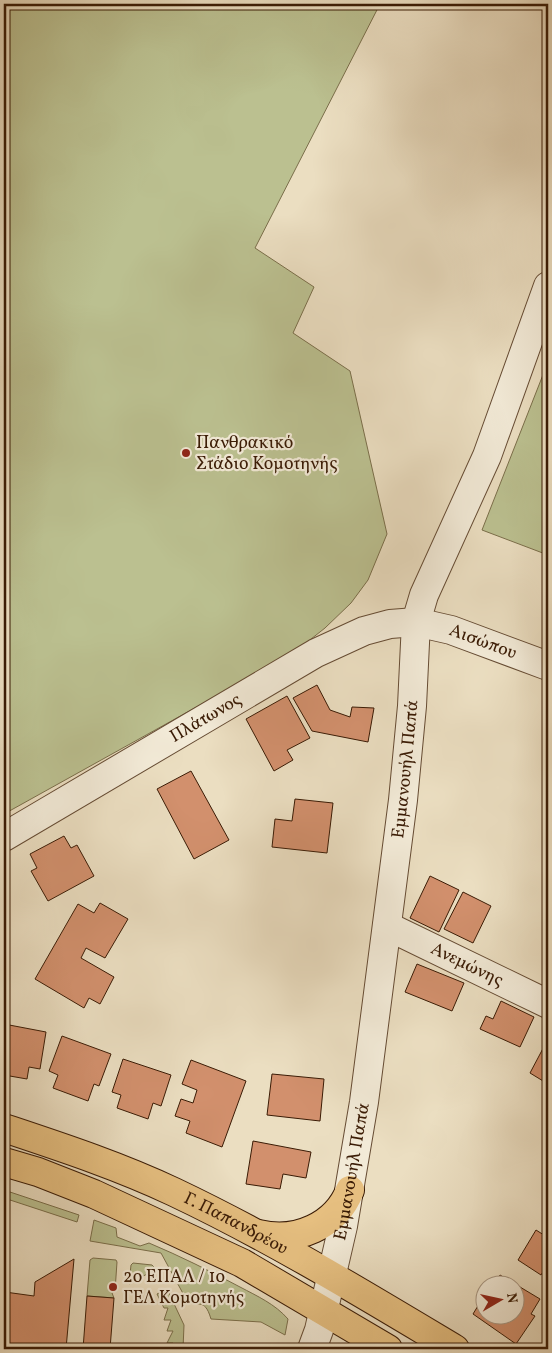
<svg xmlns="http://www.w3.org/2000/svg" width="552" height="1353" font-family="Vollkorn,serif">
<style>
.green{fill:#bbc090;stroke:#7a6e4a}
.building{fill:#d2906d;stroke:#3a1b05}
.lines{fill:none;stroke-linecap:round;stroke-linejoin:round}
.minor-casing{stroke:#664c34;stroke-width:30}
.major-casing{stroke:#3a1b05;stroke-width:30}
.minor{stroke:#f2ead7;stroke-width:28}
.major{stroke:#e6bf80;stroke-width:28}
.poi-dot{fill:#8f2418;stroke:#f2ead7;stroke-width:2}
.labels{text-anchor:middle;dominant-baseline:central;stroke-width:4.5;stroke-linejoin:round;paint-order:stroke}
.poi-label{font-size:18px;fill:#3a1b05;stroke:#f2ead7;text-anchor:start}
.street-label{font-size:18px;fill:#3a1b05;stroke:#f2ead7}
</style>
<rect width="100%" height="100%" fill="#ebdec1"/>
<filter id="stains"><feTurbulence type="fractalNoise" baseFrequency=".004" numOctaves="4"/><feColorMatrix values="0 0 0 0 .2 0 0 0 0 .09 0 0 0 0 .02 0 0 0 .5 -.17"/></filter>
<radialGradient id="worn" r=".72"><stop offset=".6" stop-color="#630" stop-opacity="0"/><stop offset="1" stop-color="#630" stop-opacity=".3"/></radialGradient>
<g class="green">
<polygon points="4,4 380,4 255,248 314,287 293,333 350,371 387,534 368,580 351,603 325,628 292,654 4,814"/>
<polygon points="548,362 548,428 544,439 548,441 548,555 482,530"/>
<polygon points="4,1190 79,1215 77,1222 4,1198"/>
<path d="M 94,1220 L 116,1228 L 117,1237 L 140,1246 L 149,1243 C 180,1256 210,1271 240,1287 C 257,1296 275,1304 288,1319 L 285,1335 L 261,1322 L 211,1319 C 204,1295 197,1310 186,1299 L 161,1253 L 90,1241 Z"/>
<polygon points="93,1258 116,1260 117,1262 115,1291 112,1293 114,1298 87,1296 90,1260"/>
<polygon points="133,1263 152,1265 156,1269 129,1284 131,1265"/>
<polygon points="165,1290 168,1291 184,1325 183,1349 171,1349 173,1343 167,1343 173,1331 167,1331 171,1320 164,1320 168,1308 164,1308 157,1294"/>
</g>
<g class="building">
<polygon points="317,685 330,710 350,717 352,707 374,708 368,742 312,731 293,698"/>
<polygon points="287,696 310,738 287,750 293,760 274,771 246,719"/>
<polygon points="191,771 229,840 194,859 157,789"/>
<polygon points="295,799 333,803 327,853 272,847 275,819 292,821"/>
<polygon points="64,836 71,848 77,845 94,876 48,901 31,871 37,868 30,854"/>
<polygon points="430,876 459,890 439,932 410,918"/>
<polygon points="463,892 491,906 473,943 444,929"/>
<polygon points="100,903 128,919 105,958 86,948 81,958 114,977 100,1004 89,998 84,1008 35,979 78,904 94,913"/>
<polygon points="417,964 464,983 452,1011 405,992"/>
<polygon points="501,1001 534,1017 520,1047 480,1029 486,1016 493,1019"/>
<polygon points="4,1024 46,1032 40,1069 29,1067 27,1079 4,1075"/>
<polygon points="62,1036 111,1054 99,1086 94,1084 88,1101 53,1088 58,1075 49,1071"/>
<polygon points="548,1039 548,1084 530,1073"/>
<polygon points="123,1059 171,1075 161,1106 153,1103 148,1119 117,1108 121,1095 112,1092"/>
<polygon points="191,1060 246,1081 222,1147 186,1133 190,1121 175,1116 181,1099 193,1103 197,1090 182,1084"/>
<polygon points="272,1074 324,1079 320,1121 267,1115"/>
<polygon points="253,1141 311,1152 306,1178 283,1174 280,1189 246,1184"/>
<polygon points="536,1230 547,1237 548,1235 548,1266 547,1265 541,1275 518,1260"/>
<polygon points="74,1259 66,1349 4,1349 5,1292 34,1296 35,1282"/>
<polygon points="500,1275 540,1299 531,1314 535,1316 516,1344 473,1314 484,1296 484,1316 514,1316 514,1286 493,1286"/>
<polygon points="87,1296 114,1298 110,1349 83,1349"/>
</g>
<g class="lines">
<g class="minor-casing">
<g id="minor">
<path id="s1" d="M 4,837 L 316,653 L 364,631 L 390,624 L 416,622 L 451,630 L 548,666"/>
<path id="s2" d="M 387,926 L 548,1004"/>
<path id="s3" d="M 312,1349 L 319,1330 L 343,1226 L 364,1102 L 403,800 L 412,706 L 416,622 L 424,595 L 487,456 L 548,286"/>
</g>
</g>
<g class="major-casing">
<g id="major">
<path id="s4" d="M 4,1128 C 61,1147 119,1166 174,1192 C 271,1238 363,1294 455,1349"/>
<polyline points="4,1162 38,1172 94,1194 242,1263 388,1349"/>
<path d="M 259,1234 C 296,1243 336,1226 350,1190"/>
</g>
</g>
<use href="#minor" class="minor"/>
<use href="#major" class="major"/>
</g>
<g class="poi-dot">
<circle cx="186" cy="453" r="5"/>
<circle cx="113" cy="1287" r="5"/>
</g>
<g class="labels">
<g class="poi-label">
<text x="196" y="443">Πανθρακικό<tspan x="196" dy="21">Στάδιο Κομοτηνής</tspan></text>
<text x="123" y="1277">2ο ΕΠΑΛ / 1ο<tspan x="123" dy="21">ΓΕΛ Κομοτηνής</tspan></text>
</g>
<g class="street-label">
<text stroke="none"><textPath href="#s1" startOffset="538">Αισώπου</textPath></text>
<text stroke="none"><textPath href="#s1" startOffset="234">Πλάτωνος</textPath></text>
<text stroke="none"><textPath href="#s3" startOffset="588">Εμμανουήλ Παπά</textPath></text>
<text stroke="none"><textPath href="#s2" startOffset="89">Ανεμώνης</textPath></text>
<text stroke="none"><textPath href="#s3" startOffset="182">Εμμανουήλ Παπά</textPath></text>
<text stroke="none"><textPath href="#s4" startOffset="251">Γ. Παπανδρέου</textPath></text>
</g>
</g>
<rect width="552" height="1353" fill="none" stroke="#ebdec1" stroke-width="20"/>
<rect x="5" y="5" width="542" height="1343" fill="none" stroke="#3a1b05" stroke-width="2.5"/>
<rect x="10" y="10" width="532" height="1333" fill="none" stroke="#3a1b05"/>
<g transform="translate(500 1300) rotate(81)"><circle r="24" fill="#f2ead7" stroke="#a89783"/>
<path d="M0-4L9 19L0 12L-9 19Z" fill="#8f2418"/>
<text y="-8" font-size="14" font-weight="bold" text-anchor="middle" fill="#3a1b05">N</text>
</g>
<rect width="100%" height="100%" filter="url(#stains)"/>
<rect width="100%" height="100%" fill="url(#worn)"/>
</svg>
